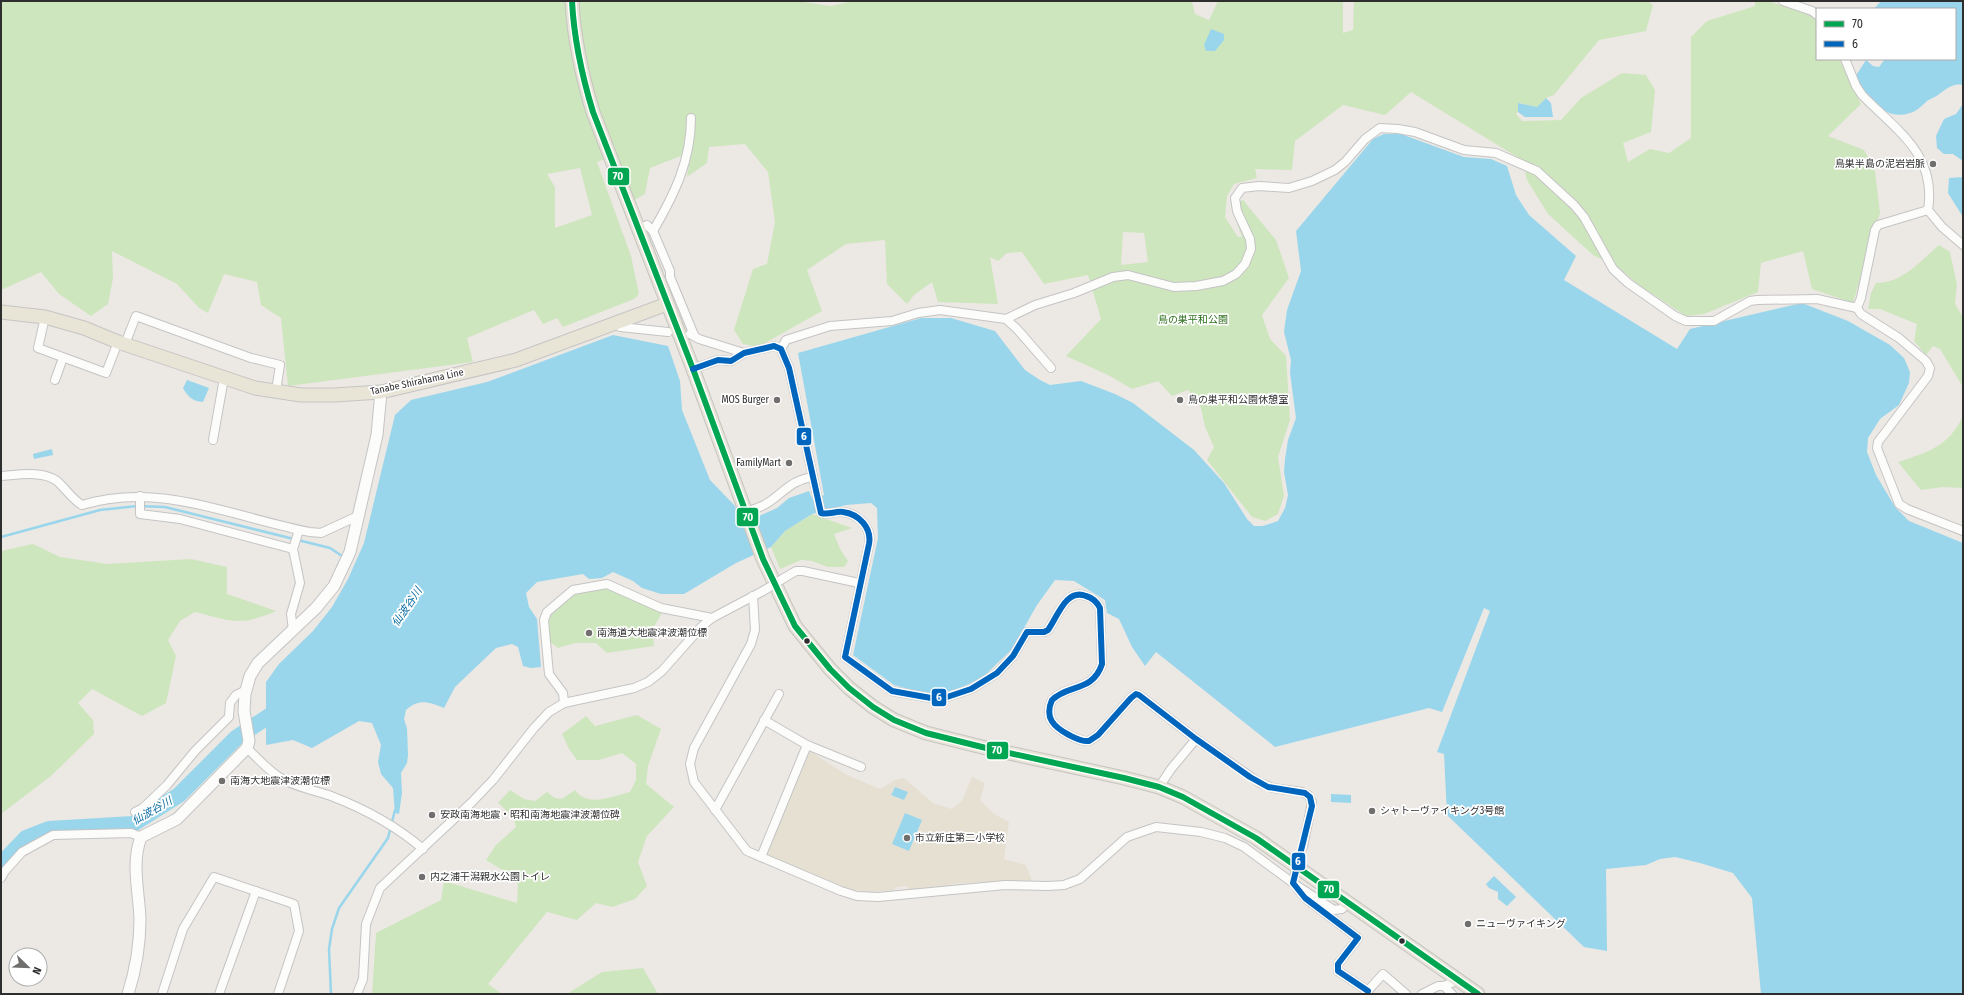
<svg xmlns="http://www.w3.org/2000/svg" width="1964" height="995" font-family="'Fira Sans Condensed','Noto Sans JP',sans-serif">
<style>
.education{fill:#e6e0d3}
.green{fill:#cee6be;fill-rule:evenodd}
.water{fill:#99d6ec}
.lines{fill:none;stroke-linecap:round;stroke-linejoin:round}
.stream{stroke:#99d6ec;stroke-width:2.5}
.river{stroke:#99d6ec;stroke-width:16}
.street-tunnel{stroke:#c6c3c0;stroke-width:8;stroke-dasharray:8 4;stroke-linecap:butt}
.street-casing{stroke:#c5c4c5;stroke-width:10}
.secondary-casing{stroke:#c5c4c5;stroke-width:13}
.primary-casing{stroke:#c6c5c4;stroke-width:15}
.street{stroke:#fcfcfb;stroke-width:8}
.secondary{stroke:#fcfcfb;stroke-width:11}
.primary{stroke:#e8e4d6;stroke-width:13}
.street-bridge-casing{stroke:#c5c4c5;stroke-width:10;stroke-linecap:butt}
.street-bridge{stroke:#fcfcfb;stroke-width:8}
.bus-1-casing{stroke:#fff;stroke-width:9}
.bus-2-casing{stroke:#fff;stroke-width:9}
.bus-1{stroke:#00a651;stroke-width:6}
.bus-2{stroke:#0065bd;stroke-width:6}
.poi-dot{fill:#706f6e;stroke:#fff;stroke-width:1.5}
.bus-dot{fill:#2e2e2e;stroke:#fff;stroke-width:1.5}
.labels{text-anchor:middle;dominant-baseline:central;stroke-width:3.5;stroke-linejoin:round;paint-order:stroke}
.poi-label{font-size:10px;fill:#2e2e2e;stroke:#fff;text-anchor:start}
.park-label{font-size:10px;fill:#2c6e1b;stroke:#fff}
.street-label{font-size:10px;fill:#2e2e2e;stroke:#fff}
.water-label{font-size:11px;font-style:italic;fill:#0d6fa3;stroke:#fff}
.line-badge{stroke:#fff;stroke-width:1.5}
.badge-label{font-size:11px;text-anchor:middle;font-weight:bold;fill:#fff}
</style>
<rect width="100%" height="100%" fill="#ece8e4"/>
<polygon class="education" points="811,752 847,775 880,789 895,780 904,778 933,803 952,809 962,801 972,777 985,783 980,800 994,814 1009,822 1004,859 1026,865 1032,881 964,883 951,884 950,886 908,890 907,886 897,887 893,891 866,892 843,887 769,856 767,852 807,754"/>
<g class="green">
<path d="M 1,1 L 797,1 L 830,6 L 853,1 L 1192,1 L 1195,14 L 1209,20 L 1218,1 L 1343,1 L 1343,33 L 1353,30 L 1354,1 L 1648,1 L 1653,5 L 1646,31 L 1599,40 L 1554,95 L 1546,98 L 1537,107 L 1518,103 L 1518,112 L 1516,114 L 1522,121 L 1561,120 L 1581,98 L 1622,73 L 1646,75 L 1655,90 L 1651,132 L 1623,143 L 1628,162 L 1650,149 L 1669,153 L 1691,138 L 1691,37 L 1707,21 L 1755,6 L 1755,1 L 1768,1 L 1814,16 L 1817,21 L 1817,59 L 1839,59 L 1861,104 L 1828,136 L 1864,150 L 1875,171 L 1880,213 L 1853,303 L 1812,289 L 1803,251 L 1761,263 L 1758,292 L 1704,314 L 1686,316 L 1640,286 L 1618,267 L 1593,255 L 1548,214 L 1527,180 L 1522,160 L 1411,92 L 1385,115 L 1343,105 L 1295,141 L 1292,170 L 1255,169 L 1257,178 L 1234,184 L 1227,196 L 1225,217 L 1238,237 L 1242,237 L 1231,206 L 1243,200 L 1276,240 L 1289,278 L 1262,315 L 1270,339 L 1286,356 L 1290,420 L 1278,457 L 1284,496 L 1278,514 L 1265,521 L 1252,517 L 1207,460 L 1214,447 L 1205,427 L 1200,404 L 1188,390 L 1172,396 L 1158,381 L 1132,389 L 1108,375 L 1066,356 L 1101,319 L 1088,275 L 1044,284 L 1022,252 L 1007,253 L 998,261 L 990,257 L 998,304 L 938,302 L 932,282 L 914,295 L 907,304 L 887,284 L 885,240 L 846,244 L 807,270 L 822,311 L 758,347 L 743,344 L 734,330 L 753,269 L 767,264 L 775,222 L 768,172 L 745,144 L 709,147 L 707,163 L 687,177 L 691,152 L 650,168 L 645,194 L 631,202 L 616,155 L 597,162 L 631,256 L 639,294 L 634,299 L 563,327 L 557,318 L 543,324 L 534,310 L 467,338 L 473,362 L 288,386 L 281,318 L 261,305 L 257,282 L 224,274 L 208,313 L 199,308 L 177,284 L 112,251 L 113,278 L 108,304 L 91,316 L 59,294 L 41,272 L 1,290 ZM 580,168 L 592,215 L 555,228 L 555,187 L 547,174 ZM 1123,232 L 1144,233 L 1148,262 L 1121,265 Z"/>
<path d="M 1939,245 L 1950,252 L 1957,285 L 1955,304 L 1963,317 L 1963,387 L 1940,349 L 1933,346 L 1926,355 L 1914,341 L 1917,324 L 1880,309 L 1868,309 L 1871,293 L 1876,283 C 1903,283 1920,261 1939,245 Z"/>
<path d="M 1963,416 L 1963,488 L 1943,487 L 1921,490 L 1898,462 C 1929,452 1949,446 1963,416 Z"/>
<polygon points="812,514 852,528 834,534 840,549 848,561 844,567 828,567 812,561 801,560 780,569 771,547 785,531"/>
<path d="M 33,544 L 60,557 L 108,564 L 191,559 L 227,567 L 227,594 L 276,611 C 240,627 231,621 195,612 L 180,621 L 168,640 L 176,656 L 166,703 L 142,716 L 92,689 L 78,703 L 93,720 L 94,734 L 51,776 L 1,814 L 1,551 Z"/>
<polygon points="605,587 662,613 652,630 654,646 607,653 596,643 575,643 558,648 548,640 549,620 552,612 573,595"/>
<path d="M 637,715 L 661,729 L 648,766 L 646,784 L 674,807 L 647,836 L 638,862 L 647,886 L 635,899 L 612,907 L 596,903 L 577,920 L 547,912 L 488,984 L 502,994 L 372,994 L 376,933 L 441,900 L 444,881 L 517,903 L 518,884 L 504,871 L 486,860 L 496,845 L 516,827 L 513,816 L 498,803 L 510,790 L 524,799 L 535,801 L 547,792 L 555,798 L 562,799 L 575,790 C 587,808 613,796 630,792 L 636,780 L 636,764 L 622,753 L 599,760 L 577,760 L 569,749 L 562,734 L 586,716 L 595,726 Z"/>
<polygon points="643,968 658,994 567,994 602,972"/>
</g>
<g class="water">
<path d="M 1881,1 L 1963,1 L 1963,85 C 1952,83 1947,89 1938,95 C 1934,98 1928,99 1925,103 C 1920,107 1917,111 1910,113 C 1884,122 1867,96 1855,77 L 1866,60 L 1873,66 L 1879,67 L 1885,59 L 1955,59 L 1955,9 L 1874,9 Z"/>
<polygon points="1211,29 1224,34 1224,40 1215,51 1206,51 1204,45"/>
<polygon points="1546,98 1551,103 1553,117 1525,117 1518,112 1518,103 1537,107"/>
<polygon points="1963,104 1963,161 1953,154 1944,154 1937,148 1936,136 1944,119 1956,114"/>
<path d="M 1384,134 L 1401,134 L 1464,157 L 1491,159 L 1507,166 L 1516,195 L 1529,215 L 1576,256 L 1564,280 L 1677,349 L 1690,329 L 1802,303 L 1848,321 L 1890,345 L 1904,358 L 1910,372 L 1909,383 L 1899,405 L 1880,419 L 1868,438 L 1867,452 L 1876,475 L 1895,507 L 1909,521 L 1963,543 L 1963,994 L 1761,994 L 1752,898 L 1733,873 L 1700,863 L 1675,857 L 1660,859 L 1646,865 L 1606,869 L 1607,951 L 1584,947 L 1447,815 L 1444,754 L 1437,752 L 1490,611 L 1484,608 L 1442,712 L 1429,708 L 1275,747 L 1156,652 L 1145,666 L 1132,647 L 1119,619 L 1107,613 L 1105,600 L 1074,581 L 1055,580 L 1037,605 L 1012,649 L 982,678 L 960,688 L 933,696 L 894,685 L 853,655 L 878,538 L 877,508 L 871,503 L 846,505 L 812,514 L 785,531 L 771,547 L 736,563 L 684,594 L 661,594 L 642,588 L 633,581 L 613,572 L 602,578 L 589,579 L 583,574 L 537,582 L 526,593 L 529,607 L 537,619 L 541,667 L 531,668 L 523,666 L 518,647 L 512,644 L 496,648 L 455,687 L 444,708 C 429,702 419,698 406,710 L 404,719 L 407,728 L 408,755 L 407,763 L 401,773 L 402,793 L 399,814 L 395,813 L 393,788 L 381,774 L 378,762 L 381,745 L 372,723 L 359,721 L 312,748 L 293,740 L 266,745 L 266,682 L 279,664 L 313,631 L 332,607 L 348,579 L 364,543 L 395,415 L 411,400 L 487,382 L 613,335 L 668,346 L 680,381 L 682,410 L 710,480 L 735,506 L 740,520 L 757,517 L 777,508 L 789,498 L 809,491 L 812,498 L 824,495 L 798,353 L 921,318 L 951,318 L 995,331 L 1025,370 L 1040,380 L 1050,385 L 1081,381 L 1115,394 L 1133,403 L 1194,450 L 1224,483 L 1247,519 L 1254,526 L 1263,526 L 1278,521 L 1285,508 L 1288,495 L 1284,472 L 1285,459 L 1288,440 L 1296,418 L 1290,373 L 1291,360 L 1284,332 L 1287,310 L 1301,271 L 1296,231 L 1373,139 Z"/>
<polygon points="1963,177 1963,217 1948,193 1949,178"/>
<path d="M 187,380 L 209,388 L 203,402 C 192,401 188,397 183,388 Z"/>
<polygon points="52,449 53,455 34,459 33,454"/>
<polygon points="895,787 908,792 904,800 891,795"/>
<polygon points="1331,794 1351,795 1351,803 1331,802"/>
<polygon points="905,813 922,820 909,851 892,844"/>
<polygon points="1494,876 1516,897 1507,906 1498,899 1498,892 1489,888 1486,884"/>
</g>
<g class="lines">
<g class="stream">
<polyline points="1,537 100,510 137,506 165,507 330,548 345,558"/>
<polyline points="331,994 329,949 332,929 339,908 388,838 395,810"/>
</g>
<polyline class="river" points="1,864 26,838 49,829 133,824 179,795 236,738 284,706"/>
<polyline class="street-tunnel" points="1293,877 1303,847"/>
<g class="street-casing">
<g id="street">
<polyline points="1783,1 1812,11 1817,15"/>
<path d="M 1845,59 L 1856,86 L 1862,95 C 1896,130 1937,154 1928,210 L 1942,227 L 1963,245"/>
<polyline points="637,230 647,225 653,231 670,271 670,277 694,335"/>
<path d="M 653,231 C 674,195 691,161 691,118"/>
<polyline points="1857,308 1861,314 1899,338 1926,361 1930,368 1928,376 1878,442 1877,448 1899,504 1907,509 1963,531"/>
<polyline points="45,317 38,348 106,373 118,342"/>
<polyline points="1006,319 1017,329 1051,368"/>
<polyline points="617,323 620,327 668,332"/>
<polyline points="690,334 699,339 744,353"/>
<polyline points="125,344 136,316 251,358 280,365 276,391"/>
<polyline points="781,349 786,340 830,326 892,321 918,313 940,310 1006,319 1035,305 1074,293 1113,277 1128,275 1174,287 1196,286 1223,281 1236,274 1245,264 1251,249 1250,239 1237,211 1235,198 1242,188 1259,186 1289,188 1312,181 1335,170 1345,162 1365,139 1380,128 1398,129 1415,132 1464,150 1496,153 1537,171 1574,205 1584,217 1613,269 1628,283 1675,316 1686,321 1714,321 1750,301 1757,300 1817,299 1857,308 1861,298 1875,230 1878,225 1928,210"/>
<path d="M 693,369 L 718,360 L 731,361 L 744,353 L 774,346 L 781,349 L 789,368 L 821,513 C 829,515 835,511 843,512 C 859,514 872,528 869,544 L 845,657 L 892,691 L 931,698 L 947,697 L 971,689 L 997,673 L 1013,656 L 1027,632 L 1044,632 L 1048,630 C 1058,616 1066,588 1086,596 C 1093,598 1097,602 1100,608 L 1102,664 C 1093,692 1068,684 1052,700 C 1044,718 1054,727 1069,735 C 1075,738 1082,742 1089,741 L 1098,735 L 1131,698 L 1136,694 L 1139,695 L 1196,739 L 1260,783 L 1273,788 L 1302,792 L 1308,795 L 1312,802 L 1303,847"/>
<polyline points="55,380 63,358"/>
<polyline points="213,440 224,378"/>
<path d="M 1,476 C 17,475 43,470 57,481 C 66,489 72,499 82,505 C 162,481 231,517 310,532 L 321,533 L 360,515"/>
<polyline points="140,496 140,514 180,519 293,549"/>
<path d="M 746,512 C 754,509 762,507 769,502 C 785,491 792,480 813,477"/>
<polyline points="784,578 796,571 803,571 859,583"/>
<polyline points="753,596 755,630 751,644 694,748 690,764 694,782 747,851 841,891 857,896 878,897 1005,885 1047,886 1064,885 1080,879 1127,837 1156,827 1201,832 1225,838 1244,847 1293,883 1334,910 1342,909 1348,902"/>
<polyline points="293,630 291,614 300,583 293,549 299,530"/>
<polyline points="564,703 563,693 549,674 544,620 547,612 573,590 607,584 661,608 712,618"/>
<polyline points="764,720 807,745 861,767"/>
<path d="M 247,748 C 257,758 267,769 279,777 C 294,787 314,790 331,796 C 365,809 395,825 423,849"/>
<polyline points="1159,787 1171,769 1196,739"/>
<polyline points="715,810 779,694"/>
<polyline points="135,812 143,808 167,785 195,751 229,717 230,703 236,695 246,690"/>
<polyline points="761,857 807,745"/>
<polyline points="1,878 5,871 22,852 53,835 131,833 141,837"/>
<polyline points="1297,888 1305,898 1358,938 1338,964 1338,971 1368,991"/>
<polyline points="1444,986 1452,994"/>
<polyline points="162,994 183,929 214,877 294,904 299,931 278,994"/>
<polyline points="219,994 256,891"/>
<polyline points="357,994 363,979 366,924 380,888 471,803 493,780 534,728 549,712 564,703 634,688 648,682 662,671 701,627 712,618 763,591"/>
<polyline points="1365,994 1383,974 1406,994"/>
<polyline points="1422,994 1438,986 1444,986 1459,980"/>
</g>
</g>
<g class="secondary-casing">
<path id="secondary" d="M 128,994 C 136,969 140,945 140,919 C 139,892 131,863 141,837 L 177,819 L 247,748 L 249,741 L 244,711 L 245,694 L 250,676 L 258,663 L 316,608 L 334,586 L 350,552 L 377,435 L 381,392"/>
</g>
<g class="primary-casing">
<g id="primary">
<path d="M 572,1 C 574,40 582,76 593,112 L 693,369 L 763,559 L 795,626 L 830,669 L 849,688 L 873,707 L 894,720 L 926,733 L 986,748 L 1124,778 L 1159,787 L 1183,797 L 1256,838 L 1478,994"/>
<polyline points="1,312 45,317 84,328 118,342 255,388 301,395 334,395 381,392 516,360 667,304"/>
</g>
</g>
<use href="#street" class="street"/>
<use href="#secondary" class="secondary"/>
<use href="#primary" class="primary"/>
<g class="street-bridge-casing">
<polyline id="street-bridge" points="763,591 784,578"/>
</g>
<use href="#street-bridge" class="street-bridge"/>
<g class="bus-1-casing">
<path id="bus-1" d="M 572,1 C 574,40 582,76 593,112 L 693,369 L 763,559 L 795,626 L 830,669 L 849,688 L 873,707 L 894,720 L 926,733 L 986,748 L 1124,778 L 1159,787 L 1183,797 L 1256,838 L 1478,994"/>
</g>
<g class="bus-2-casing">
<path id="bus-2" d="M 693,369 L 718,360 L 731,361 L 744,353 L 774,346 L 781,349 L 789,368 L 821,513 C 829,515 835,511 843,512 C 859,514 872,528 869,544 L 845,657 L 892,691 L 931,698 L 947,697 L 971,689 L 997,673 L 1013,656 L 1027,632 L 1044,632 L 1048,630 C 1058,616 1066,588 1086,596 C 1093,598 1097,602 1100,608 L 1102,664 C 1093,692 1068,684 1052,700 C 1044,718 1054,727 1069,735 C 1075,738 1082,742 1089,741 L 1098,735 L 1131,698 L 1136,694 L 1139,695 L 1196,739 L 1250,777 L 1268,787 L 1305,793 L 1310,797 L 1312,806 L 1293,883 L 1305,898 L 1358,938 L 1338,964 L 1338,971 L 1368,991"/>
</g>
<use href="#bus-1" class="bus-1"/>
<use href="#bus-2" class="bus-2"/>
</g>
<g class="poi-dot">
<circle cx="1933" cy="164" r="4"/>
<circle cx="777" cy="400" r="4"/>
<circle cx="1180" cy="400" r="4"/>
<circle cx="789" cy="463" r="4"/>
<circle cx="589" cy="633" r="4"/>
<circle cx="222" cy="781" r="4"/>
<circle cx="1372" cy="811" r="4"/>
<circle cx="432" cy="815" r="4"/>
<circle cx="907" cy="838" r="4"/>
<circle cx="422" cy="877" r="4"/>
<circle cx="1468" cy="924" r="4"/>
</g>
<g class="bus-dot">
<circle cx="807" cy="641" r="3.5"/>
<circle cx="1402" cy="941" r="3.5"/>
</g>
<g class="labels">
<g class="poi-label">
<text x="1925" y="164" text-anchor="end">鳥巣半島の泥岩岩脈</text>
<text x="769" y="400" text-anchor="end">MOS Burger</text>
<text x="1188" y="400">鳥の巣平和公園休憩室</text>
<text x="781" y="463" text-anchor="end">FamilyMart</text>
<text x="597" y="633">南海道大地震津波潮位標</text>
<text x="230" y="781">南海大地震津波潮位標</text>
<text x="1380" y="811">シャトーヴァイキング3号館</text>
<text x="440" y="815">安政南海地震・昭和南海地震津波潮位碑</text>
<text x="915" y="838">市立新庄第二小学校</text>
<text x="430" y="877">内之浦干潟親水公園トイレ</text>
<text x="1476" y="924">ニューヴァイキング</text>
</g>
<g class="park-label">
<text x="1193" y="320">鳥の巣平和公園</text>
</g>
<g class="street-label">
<text transform="translate(417 382) rotate(-12)">Tanabe Shirahama Line</text>
</g>
<g class="water-label">
<text transform="translate(407 607) rotate(-56)">仙波谷川</text>
<text transform="translate(152 811) rotate(-30)">仙波谷川</text>
</g>
</g>
<g class="line-badge">
<rect x="607" y="167" width="23" height="19" rx="4" fill="#00a651"/>
<rect x="796" y="427" width="16" height="19" rx="4" fill="#0065bd"/>
<rect x="736" y="507" width="23" height="20" rx="4" fill="#00a651"/>
<rect x="931" y="688" width="16" height="19" rx="4" fill="#0065bd"/>
<rect x="986" y="741" width="23" height="19" rx="4" fill="#00a651"/>
<rect x="1291" y="852" width="15" height="19" rx="4" fill="#0065bd"/>
<rect x="1317" y="880" width="23" height="19" rx="4" fill="#00a651"/>
</g>
<g class="badge-label">
<text x="618" y="180">70</text>
<text x="804" y="440">6</text>
<text x="748" y="521">70</text>
<text x="939" y="701">6</text>
<text x="997" y="754">70</text>
<text x="1298" y="865">6</text>
<text x="1329" y="893">70</text>
</g>
<rect width="1964" height="995" fill="none" stroke="#2e2e2e" stroke-width="4"/>
<rect x="1816" y="8" width="140" height="52" fill="#ffffff" stroke="#ababab"/>
<rect x="1824" y="21" width="20" height="6" fill="#00a651" stroke="#ababab"/>
<text x="1852" y="28" font-size="12" fill="#2e2e2e">70</text>
<rect x="1824" y="41" width="20" height="6" fill="#0065bd" stroke="#ababab"/>
<text x="1852" y="48" font-size="12" fill="#2e2e2e">6</text>
<g transform="translate(28 967) rotate(113)"><circle r="19" fill="#ffffff" stroke="#ababab"/>
<path d="M0-3L7 15L0 10L-7 15Z" fill="#706f6e"/>
<text y="-6" font-size="11" font-weight="bold" text-anchor="middle" fill="#2e2e2e">N</text>
</g>
</svg>
